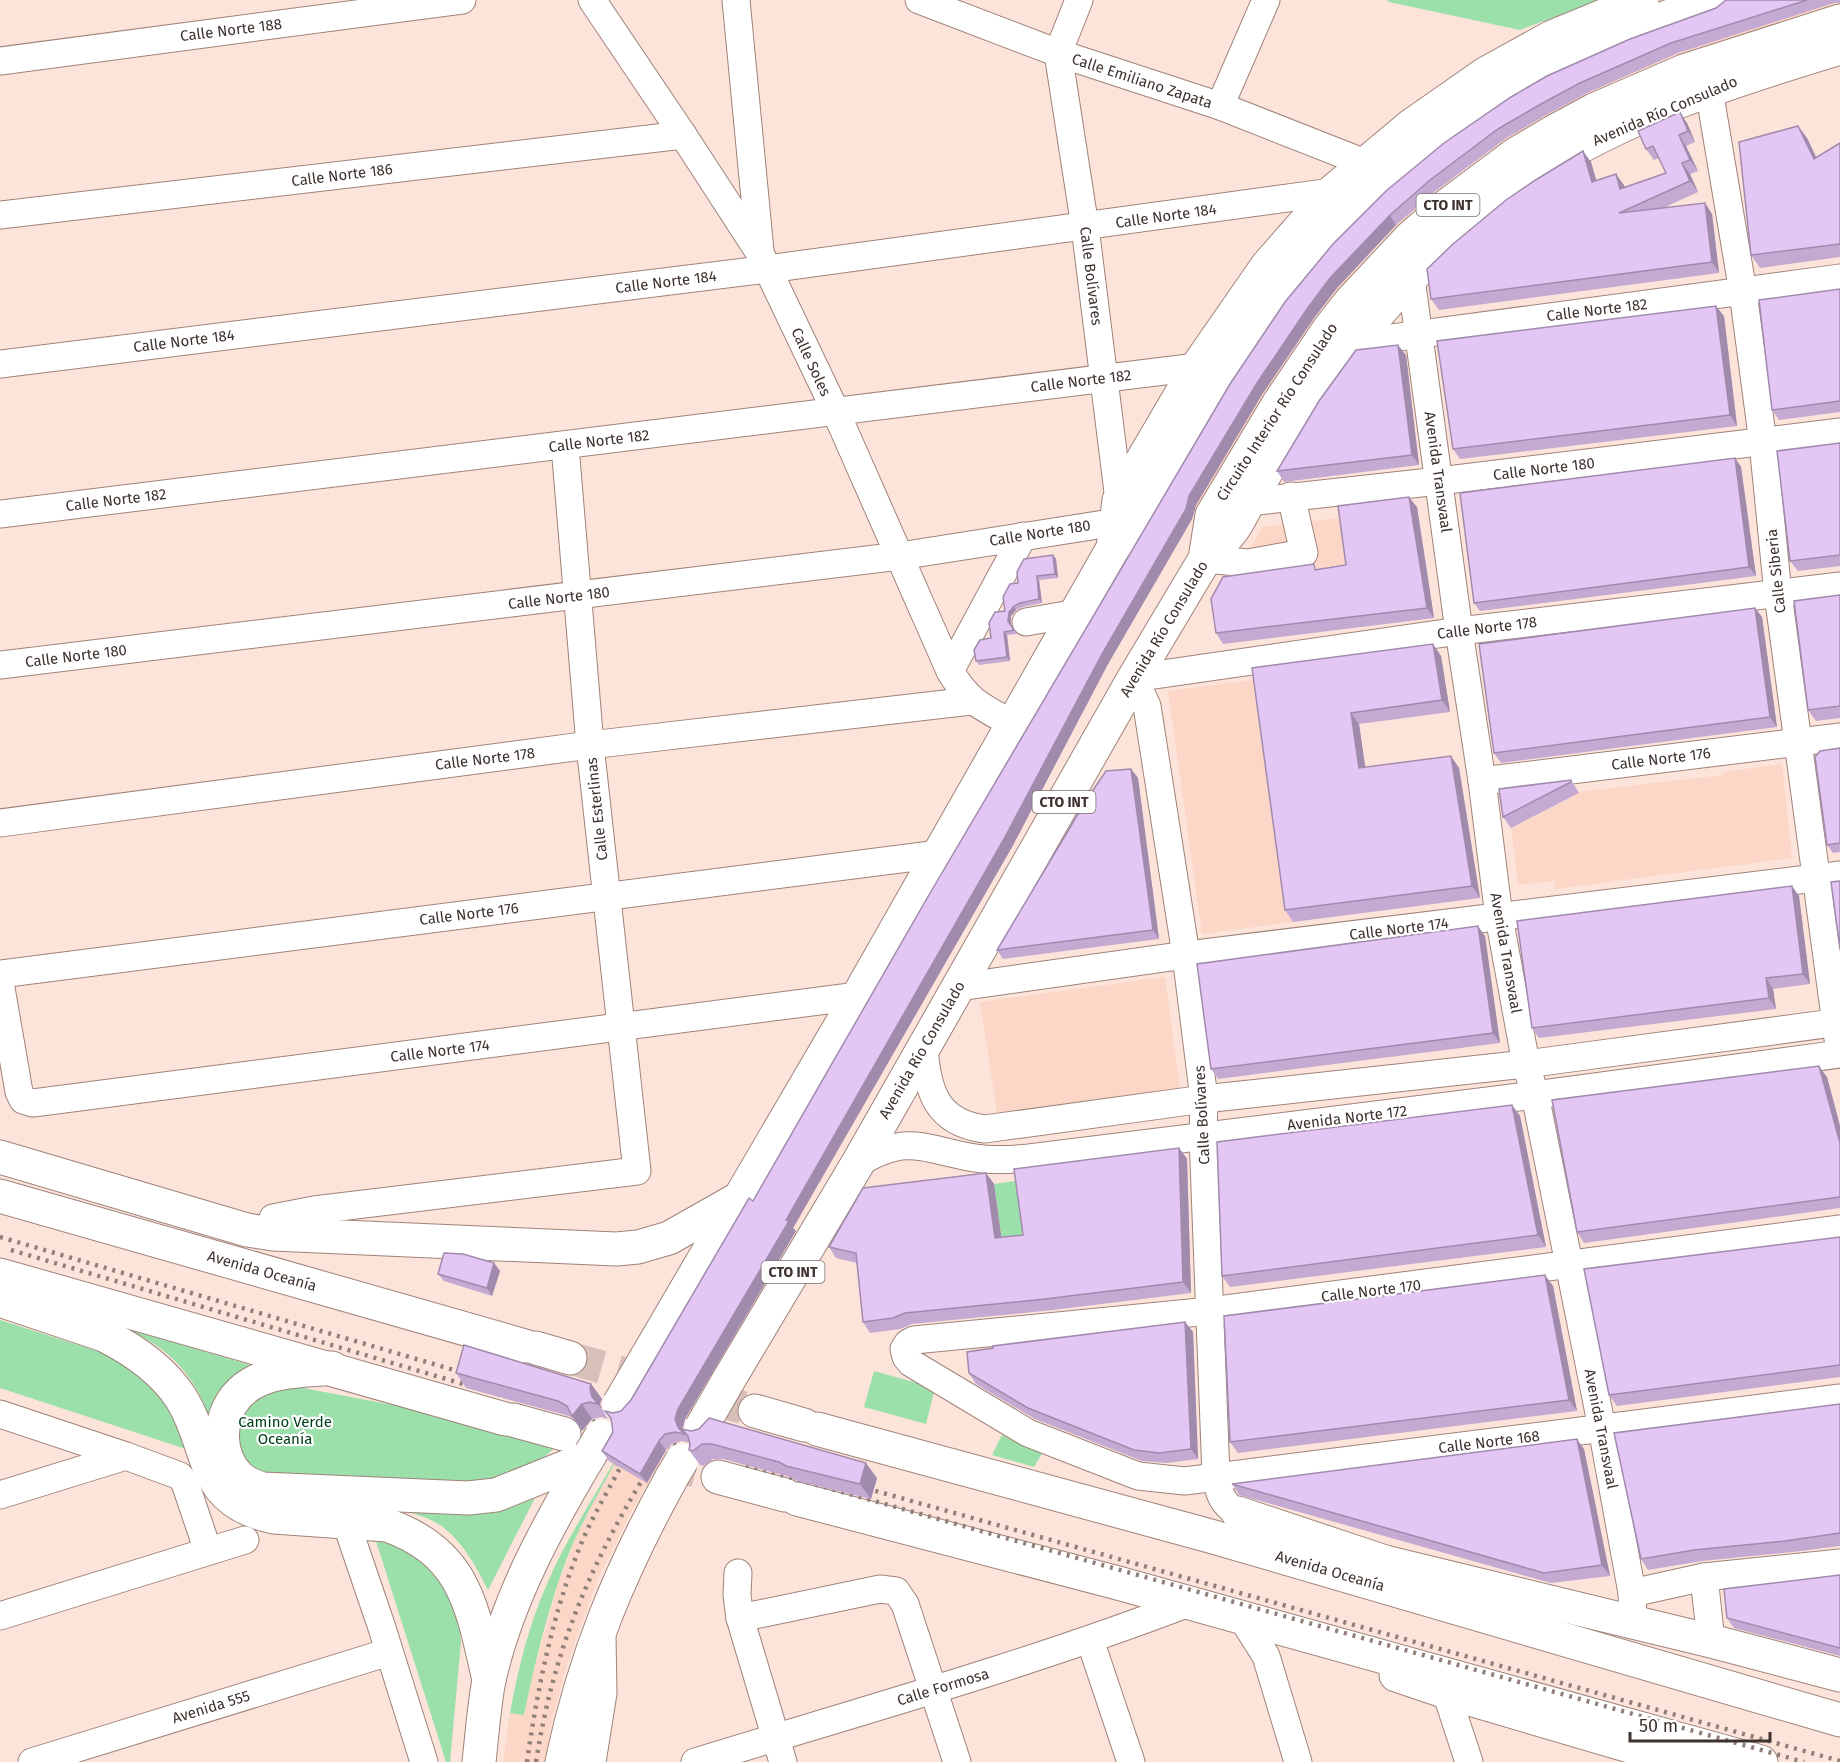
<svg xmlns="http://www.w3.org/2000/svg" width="1840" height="1762" font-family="'Fira Sans',sans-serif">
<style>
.built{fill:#fcd6c7}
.green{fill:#9be0ab}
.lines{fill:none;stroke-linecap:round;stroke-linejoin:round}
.highway-tunnel{stroke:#d7c0b8;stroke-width:33;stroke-dasharray:33 16;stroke-linecap:butt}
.minor-casing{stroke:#9f8379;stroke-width:29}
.major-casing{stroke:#9f8379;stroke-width:35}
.highway-casing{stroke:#9f8379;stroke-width:35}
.minor{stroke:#fff;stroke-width:27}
.major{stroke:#fff;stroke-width:33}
.highway{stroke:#fff;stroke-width:33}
.rail{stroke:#907e78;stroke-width:4.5;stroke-dasharray:3 6;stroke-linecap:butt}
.highway-bridge-casing{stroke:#9f8379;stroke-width:35;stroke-linecap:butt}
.highway-bridge{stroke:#fff;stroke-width:33}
.wall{fill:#c4aad3}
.shaded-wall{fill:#a08bac}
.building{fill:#e4c6f5;stroke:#a08bac;stroke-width:1.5}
.labels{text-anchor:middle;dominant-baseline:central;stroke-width:4.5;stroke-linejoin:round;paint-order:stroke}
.shield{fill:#fff;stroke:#78706d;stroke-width:1.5}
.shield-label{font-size:14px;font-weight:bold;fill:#3e322e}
.street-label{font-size:15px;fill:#3e322e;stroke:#fff}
.park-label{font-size:15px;fill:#00421b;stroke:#fff}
</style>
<rect width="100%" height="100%" fill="#fde4da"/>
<g class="built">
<polygon points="1840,0 1840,4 1681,54 1625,77 1539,120 1488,152 1436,190 1376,247 1321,310 1284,364 1251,418 1108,664 1012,847 629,1516 597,1581 568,1661 552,1720 546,1762 503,1762 510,1713 524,1714 532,1677 559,1581 579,1530 601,1487 1266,343 1526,97"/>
<polygon points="1346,517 1354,576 1230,587 1262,527"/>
<polygon points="1260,679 1293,922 1202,934 1168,691"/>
<polygon points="1782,764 1792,858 1555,889 1554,881 1518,885 1511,828 1576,795 1576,792 1723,775 1723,772"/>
<polygon points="1165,977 1180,1088 997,1112 980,1002"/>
</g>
<g class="green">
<polygon points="1387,0 1600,0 1520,30 1389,2"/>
<polygon points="1022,1180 1031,1246 1003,1249 994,1184"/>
<polygon points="0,1320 119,1358 138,1369 170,1405 189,1450 0,1388"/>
<path d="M 116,1325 L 250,1365 L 240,1373 L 211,1430 C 207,1398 184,1364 157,1346 C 145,1337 129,1331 116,1325 Z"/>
<polygon points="874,1371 935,1388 926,1424 864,1407"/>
<path d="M 282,1384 L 419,1410 L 559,1444 L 541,1460 L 489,1484 L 274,1476 C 267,1474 258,1471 252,1467 C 236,1452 232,1412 251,1398 C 260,1392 272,1389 282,1384 Z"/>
<polygon points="1002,1435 1042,1454 1034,1467 992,1455"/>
<path d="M 614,1462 L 615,1463 C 598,1494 580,1525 567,1558 C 548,1608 535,1662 524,1715 L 510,1713 C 518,1669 529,1624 547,1584 C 565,1541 591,1502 614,1462 Z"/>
<path d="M 535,1498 L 488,1590 C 476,1566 459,1535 435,1522 C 424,1516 410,1513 399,1509 L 489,1512 L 510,1508 Z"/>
<polygon points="376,1541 395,1544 413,1555 430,1568 446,1586 459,1622 461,1642 450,1762 446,1762"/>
</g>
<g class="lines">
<g class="highway-tunnel">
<polyline points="570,1358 755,1411"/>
<polyline points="617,1449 718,1477"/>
</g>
<g class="minor-casing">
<g id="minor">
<path d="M 592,0 L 683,135 L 761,255 L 835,410 L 950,671 C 969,703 982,707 1013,724"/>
<polyline points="736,0 760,251"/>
<polyline points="919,0 1058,53 1220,106 1365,163"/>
<polyline points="1079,0 1058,53 1085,227 1119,500"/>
<polyline points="0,61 462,0"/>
<polyline points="1709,90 1743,292 1763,443 1778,594 1838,1039"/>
<polyline points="1220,106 1266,0"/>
<polyline points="0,215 683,135"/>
<polyline points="1411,278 1459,631 1482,781 1499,917 1526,1064 1535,1095 1602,1428 1632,1593 1633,1622"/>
<polyline points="1354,343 1840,278"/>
<polyline points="0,364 768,269 1332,192"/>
<polyline points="1248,502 1439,481 1840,432"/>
<polyline points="0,514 1197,367"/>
<polyline points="1205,559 1248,563 1304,553 1291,496"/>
<polyline points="1026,622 1077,613"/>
<polyline points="0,665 900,556 1117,522"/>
<polyline points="950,671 1023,536"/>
<polyline points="1482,781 1840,737"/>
<polyline points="0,823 590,745 971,701"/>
<polyline points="0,974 939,854"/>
<polyline points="0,982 19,1092 23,1100 33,1103 858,996"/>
<polyline points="959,987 1186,955 1840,875"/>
<path d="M 924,1047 C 927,1090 936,1123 985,1129 L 1204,1099 L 1526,1064 L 1840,1022"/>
<path d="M 858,1163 C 907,1135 918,1147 969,1157 C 989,1161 1009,1160 1029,1158 L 1535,1095 L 1840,1054"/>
<polyline points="273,1218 314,1210 637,1171 590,745 565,446"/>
<polyline points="1840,1229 1210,1311 914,1340 908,1343 904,1349 906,1357 911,1363 1028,1433 1138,1476 1185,1481 1840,1398"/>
<polyline points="0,1414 126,1456 180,1476 185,1483 208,1551"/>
<polyline points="0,1495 126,1456"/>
<path d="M 1238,1513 C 1222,1504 1219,1494 1216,1476 L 1203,1136 L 1204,1099 L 1186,955 L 1147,706 L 1134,678 L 1459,631 L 1840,586"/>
<polyline points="349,1531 382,1628 424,1762"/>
<polyline points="738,1573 737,1595 740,1618 783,1762"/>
<polyline points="1704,1577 1711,1641"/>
<polyline points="1632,1593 1704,1577 1840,1563"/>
<polyline points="0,1616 245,1540"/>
<polyline points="740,1618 880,1589 896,1591 905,1604 957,1762"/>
<polyline points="1242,1618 1266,1656 1298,1762"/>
<polyline points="1090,1640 1131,1762"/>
<polyline points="1446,1692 1469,1762"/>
<polyline points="32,1762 389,1652"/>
<path d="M 695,1762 C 861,1711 1027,1665 1189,1603"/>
</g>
</g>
<g class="major-casing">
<g id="major">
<polyline points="1113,548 1119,500 1197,367 1267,266 1332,192 1412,125 1485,74 1552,37 1642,0"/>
<path d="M 1205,559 C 1214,549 1225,540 1233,529 C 1241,518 1246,505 1253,494 C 1278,453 1302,410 1331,371 C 1388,297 1453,228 1531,176 C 1625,114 1734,80 1840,48"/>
<polyline points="1238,1513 1385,1562 1711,1641 1840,1675"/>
<polyline points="1396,1675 1446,1692 1684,1762"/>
<polyline points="589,1762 600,1693 599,1636"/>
</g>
</g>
<g class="highway-casing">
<g id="highway">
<polyline points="1634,120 1671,84"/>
<polyline points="0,1157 247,1230 273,1234 616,1249 638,1247 669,1238 738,1199"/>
<polyline points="0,1196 525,1346"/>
<polyline points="0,1275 505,1419"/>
<path d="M 0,1300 L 104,1335 C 134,1350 162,1369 181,1398 C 213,1449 197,1501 274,1517 L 387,1525 C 466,1553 472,1607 489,1680"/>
<polyline points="536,1348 570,1358"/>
<path d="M 646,1358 L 858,996 L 1113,548 C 1123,537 1134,526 1143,514 C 1153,500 1160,485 1169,471 C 1197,425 1224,377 1254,332 C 1313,246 1386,173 1471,115 C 1495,99 1519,82 1545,69 C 1600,41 1658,19 1717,0"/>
<path d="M 332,1368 C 305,1371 274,1370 251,1384 C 219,1403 213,1449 238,1476 C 245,1483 253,1486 262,1489 L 468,1498 L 496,1495 L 588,1458"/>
<polyline points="728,1381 858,1163 1134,678 1205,559 1212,515 1279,403 1329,329 1351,301 1410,238 1449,204 1516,154 1555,131 1594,110 1684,71 1840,21"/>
<polyline points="755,1411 804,1425"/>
<polyline points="513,1420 564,1434"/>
<polyline points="817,1429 1210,1536 1840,1720"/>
<polyline points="718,1477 785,1495"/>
<polyline points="797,1499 1118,1583 1761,1762"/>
<polyline points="1334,1559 1385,1562"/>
<path d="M 479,1762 C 482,1735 484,1706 489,1680 C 507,1599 549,1523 591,1453"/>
<path d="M 562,1762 C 584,1657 620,1571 672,1477"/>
</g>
</g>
<use href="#minor" class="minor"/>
<use href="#major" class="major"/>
<use href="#highway" class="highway"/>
<g class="rail">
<polyline points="0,1237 471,1375"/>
<polyline points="11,1250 480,1389"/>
<polyline points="575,1416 627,1431"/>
<polyline points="656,1439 705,1453"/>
<polyline points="746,1465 1804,1762"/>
<polyline points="858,1486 1840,1761"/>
<path d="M 527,1762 C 537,1691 552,1616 579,1549 C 590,1521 606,1494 620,1468"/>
<path d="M 536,1762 C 553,1654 586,1574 642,1480"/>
</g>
<g class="highway-bridge-casing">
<g id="highway-bridge">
<polyline points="619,1404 646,1358"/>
<polyline points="701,1428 728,1381"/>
<polyline points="591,1453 601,1436"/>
<polyline points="672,1477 682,1460"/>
</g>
</g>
<use href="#highway-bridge" class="highway-bridge"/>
</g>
<g class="wall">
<polygon points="1726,0 1840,0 1840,3 1834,3 1678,53 1587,93 1546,115 1505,139 1437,190 1396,225 1337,288 1314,318 1263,393 1196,505 1192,519 1108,664 1012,847 793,1228 796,1231 685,1419 683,1429 877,1478 871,1499 797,1481 790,1477 723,1459 713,1459 703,1466 700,1465 689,1450 690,1443 682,1441 672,1444 666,1450 647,1483 609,1461 602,1451 613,1432 611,1420 605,1411 613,1413 621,1411 631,1400 753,1201 1230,384 1444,143 1716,8"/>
<polygon points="1687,123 1695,142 1686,146 1698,171 1690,174 1698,192 1663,208 1705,203 1712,214 1719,273 1439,310 1431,299 1591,162 1596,180 1616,174 1624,187 1666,173 1659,158 1654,160 1646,149"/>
<polygon points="1798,126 1807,138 1816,158 1840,143 1840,257 1760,268 1751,255"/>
<polygon points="1840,289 1840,412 1779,420 1772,410"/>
<polygon points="1724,316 1737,426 1460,459 1453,449"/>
<polygon points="1406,355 1419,465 1284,482 1277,471"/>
<polygon points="1840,443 1840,566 1798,571 1790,561"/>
<polygon points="1735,458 1741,467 1756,576 1480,611 1474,603"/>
<polygon points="1417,507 1434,618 1223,644 1216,633 1317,569 1346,565"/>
<polygon points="1053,555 1056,559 1058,578 1039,580 1042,603 1023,607 1016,610 1011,616 1011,625 1017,634 1007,635 1010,661 979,665 976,661 991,638 1018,583"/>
<polygon points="1840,595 1840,718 1816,721 1808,710"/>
<polygon points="1755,608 1762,617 1777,727 1501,763 1494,753"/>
<polygon points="1433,644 1441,656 1450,712 1359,724 1365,767 1451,756 1459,768 1480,898 1293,922 1285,910 1252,668"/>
<polygon points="1840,748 1840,852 1833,853 1827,845"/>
<polygon points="1131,769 1138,778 1159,939 1003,959 997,950"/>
<polygon points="1571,780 1579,793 1511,828 1503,817"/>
<polygon points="1799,896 1810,984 1773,989 1776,1009 1539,1038 1532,1028"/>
<polygon points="1485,936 1500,1043 1218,1079 1211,1069"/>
<polygon points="1827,1077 1840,1126 1840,1208 1584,1243 1577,1232"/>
<polygon points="1512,1105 1520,1116 1546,1247 1230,1287 1222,1276"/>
<polygon points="1179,1148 1187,1159 1191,1293 1053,1310 912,1324 900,1329 870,1333 863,1322 857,1263 836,1258 829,1247 986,1173 994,1184 1001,1237 1023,1235"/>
<polygon points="1840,1237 1840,1377 1617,1406 1609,1395"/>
<polygon points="494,1263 500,1271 492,1296 444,1281 438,1274"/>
<polygon points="1553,1286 1577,1411 1238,1453 1230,1442"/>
<polygon points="1185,1322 1193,1332 1198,1459 1167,1463 1142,1461 1035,1419 976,1384 969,1373"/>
<polygon points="456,1373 591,1384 602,1399 600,1404 602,1409 608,1419 601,1417 592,1419 582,1431 574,1419 569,1416 466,1388"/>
<polygon points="1840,1404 1840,1546 1793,1552 1702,1561 1648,1570 1641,1559"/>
<polygon points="1584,1449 1610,1576 1551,1583 1239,1495 1232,1484"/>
<polygon points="1840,1575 1840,1656 1734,1628 1727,1618"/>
</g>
<g class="shaded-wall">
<polygon points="1680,112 1687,123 1695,142 1688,131"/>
<polygon points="1798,126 1807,138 1823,171 1814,159"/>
<polygon points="1679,135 1686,146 1698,171 1690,160"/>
<polygon points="1583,151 1591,162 1600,193 1592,182"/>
<polygon points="1682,163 1690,174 1698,192 1690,181"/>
<polygon points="1616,174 1624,185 1628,200 1620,189"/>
<polygon points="1705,203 1712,214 1719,273 1712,262"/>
<polygon points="1390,215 1396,225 1337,288 1314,318 1263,393 1196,505 1192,519 1108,664 1012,847 793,1228 796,1231 685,1419 682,1429 684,1434 678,1427 675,1419 678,1409 1102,654 1189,496 1257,383 1307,309 1330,278"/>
<polygon points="1716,306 1724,316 1737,426 1730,415"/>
<polygon points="1398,345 1406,355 1419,465 1412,455"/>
<polygon points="1735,458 1741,467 1756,576 1749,567"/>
<polygon points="1409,497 1417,507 1434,618 1427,608"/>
<polygon points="1053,555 1056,559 1058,578 1055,574"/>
<polygon points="1037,576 1039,580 1042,603 1039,599"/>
<polygon points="1014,606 1016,610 1011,616 1011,625 1008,621 1009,612"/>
<polygon points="1755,608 1762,617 1777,727 1770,717"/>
<polygon points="1004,632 1007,635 1010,661 1007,657"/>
<polygon points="1433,644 1441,656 1450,712 1442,700"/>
<polygon points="1351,713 1359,724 1367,779 1359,768"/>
<polygon points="1451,756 1459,768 1480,898 1472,886"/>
<polygon points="1131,769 1138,778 1159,939 1153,930"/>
<polygon points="1792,886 1799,896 1810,984 1803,974"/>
<polygon points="1478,926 1485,936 1500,1043 1493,1033"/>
<polygon points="1766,978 1773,989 1776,1009 1769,998"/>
<polygon points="1819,1066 1827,1077 1840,1126 1840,1143"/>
<polygon points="1512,1105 1520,1116 1546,1247 1538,1235"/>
<polygon points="1179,1148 1187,1159 1191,1293 1183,1282"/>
<polygon points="986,1173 994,1184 1003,1249 995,1238"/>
<polygon points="494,1263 500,1271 492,1296 487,1288"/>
<polygon points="1545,1275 1553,1286 1577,1411 1569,1400"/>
<polygon points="1185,1322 1193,1332 1198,1459 1191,1449"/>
<polygon points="591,1384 602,1399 600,1404 602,1409 592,1397 590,1389"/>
<polygon points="582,1404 592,1419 582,1431 572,1416"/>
<polygon points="1577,1439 1584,1449 1610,1576 1602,1565"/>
<polygon points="659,1441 666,1450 647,1483 640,1474"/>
<polygon points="866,1463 877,1478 871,1499 860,1484"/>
</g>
<g class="building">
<polygon points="1726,0 1807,0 1671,43 1580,83 1539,105 1498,129 1430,180 1390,215 1330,278 1307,309 1257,383 1189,496 1186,509 1102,654 1005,837 786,1220 789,1221 678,1409 675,1419 678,1427 684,1434 675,1432 665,1434 659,1441 640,1474 602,1451 613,1432 611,1418 605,1411 613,1413 621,1411 631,1400 749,1198 753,1201 926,900 1230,384 1285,302 1333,244 1386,191 1444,143 1511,97 1547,76 1630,39 1716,8"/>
<polygon points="1680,112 1688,131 1679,135 1690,160 1682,163 1690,181 1619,213 1705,203 1712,262 1431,299 1427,269 1453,244 1506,200 1534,181 1583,151 1592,182 1616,174 1620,189 1666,173 1653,146 1646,149 1638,131"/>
<polygon points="1798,126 1814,159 1840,143 1840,244 1751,255 1739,142"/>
<polygon points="1840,289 1840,401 1772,410 1759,300"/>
<polygon points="1716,306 1730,415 1453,449 1437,341"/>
<polygon points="1398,345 1412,455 1277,471 1319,401 1356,350"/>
<polygon points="1840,443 1840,555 1790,561 1777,451"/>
<polygon points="1735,458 1749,567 1474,603 1460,493"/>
<polygon points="1409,497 1427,608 1216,633 1211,599 1223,577 1314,564 1315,570 1346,565 1338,506"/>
<polygon points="1053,555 1055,574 1037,576 1039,599 1020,603 1014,606 1009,612 1008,621 1014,630 1004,632 1007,657 976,661 974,650 980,640 991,638 989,623 995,612 1005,611 1003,597 1010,584 1018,583 1017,572 1024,559"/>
<polygon points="1840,595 1840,706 1808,710 1794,601"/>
<polygon points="1755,608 1770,717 1494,753 1479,644"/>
<polygon points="1433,644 1442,700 1351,713 1359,768 1451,756 1472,886 1285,910 1252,668"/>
<polygon points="1840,748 1840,843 1827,845 1815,757 1820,751"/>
<polygon points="1131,769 1153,930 997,950 1087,799 1106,771"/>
<polygon points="1571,780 1571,782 1503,817 1499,789"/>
<polygon points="1840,881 1840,949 1831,882"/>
<polygon points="1792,886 1803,974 1766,978 1769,998 1532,1028 1517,921"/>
<polygon points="1478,926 1493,1033 1211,1069 1197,964"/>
<polygon points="1819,1066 1840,1143 1840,1197 1577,1232 1552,1100"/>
<polygon points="1512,1105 1538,1235 1222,1276 1217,1142"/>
<polygon points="1179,1148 1183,1282 1045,1299 905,1313 893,1318 863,1322 856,1253 829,1247 863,1188 986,1173 995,1238 1023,1235 1014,1169"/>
<polygon points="1840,1237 1840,1365 1609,1395 1584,1269"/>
<polygon points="444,1253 463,1254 494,1263 487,1288 438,1274"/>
<polygon points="1545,1275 1569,1400 1230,1442 1224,1316"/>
<polygon points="1185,1322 1191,1449 1159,1453 1134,1450 1028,1408 969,1373 967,1352 993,1348 993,1346"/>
<polygon points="464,1345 591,1384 590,1389 592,1397 598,1404 590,1402 582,1404 572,1416 567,1406 558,1401 456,1373"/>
<polygon points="1840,1404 1840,1533 1785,1541 1694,1550 1641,1559 1614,1433"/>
<polygon points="709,1418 866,1463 860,1484 786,1466 779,1462 712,1444 702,1444 693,1451 689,1450 690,1444 688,1436 682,1429 691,1431 699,1429"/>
<polygon points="1577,1439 1602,1565 1544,1573 1232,1484"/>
<polygon points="1840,1575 1840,1648 1727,1618 1724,1589"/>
</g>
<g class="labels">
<g class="shield">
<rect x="1416.5" y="194" width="63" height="22" rx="4.5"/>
<rect x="1032.5" y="791" width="63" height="22" rx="4.5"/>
<rect x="761.5" y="1261" width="63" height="22" rx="4.5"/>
</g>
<g class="shield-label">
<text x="1448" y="205">CTO INT</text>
<text x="1064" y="802">CTO INT</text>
<text x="793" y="1272">CTO INT</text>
</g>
<g class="street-label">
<text transform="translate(231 30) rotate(-7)">Calle Norte 188</text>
<text transform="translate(1142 81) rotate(18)">Calle Emiliano Zapata</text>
<text transform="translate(1665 111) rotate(-23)">Avenida Río Consulado</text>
<text transform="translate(342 175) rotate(-7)">Calle Norte 186</text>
<text transform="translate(1166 216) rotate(-8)">Calle Norte 184</text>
<text transform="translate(1091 276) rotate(83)">Calle Bolívares</text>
<text transform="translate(666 282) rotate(-7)">Calle Norte 184</text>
<text transform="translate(1597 310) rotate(-7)">Calle Norte 182</text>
<text transform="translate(184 341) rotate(-7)">Calle Norte 184</text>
<text transform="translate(811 362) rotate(65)">Calle Soles</text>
<text transform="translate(1081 381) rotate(-7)">Calle Norte 182</text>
<text transform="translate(1277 412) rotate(-57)">Circuito Interior Río Consulado</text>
<text transform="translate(599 441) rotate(-7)">Calle Norte 182</text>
<text transform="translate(1544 469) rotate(-7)">Calle Norte 180</text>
<text transform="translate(1438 472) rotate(82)">Avenida Transvaal</text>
<text transform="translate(116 500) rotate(-7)">Calle Norte 182</text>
<text transform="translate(1040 533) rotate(-9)">Calle Norte 180</text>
<text transform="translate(1776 571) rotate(-96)">Calle Siberia</text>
<text transform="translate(559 598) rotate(-7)">Calle Norte 180</text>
<text transform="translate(1487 628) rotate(-7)">Calle Norte 178</text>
<text transform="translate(1164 629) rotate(-59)">Avenida Río Consulado</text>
<text transform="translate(76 656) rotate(-7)">Calle Norte 180</text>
<text transform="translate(485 759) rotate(-7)">Calle Norte 178</text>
<text transform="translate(1661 759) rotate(-7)">Calle Norte 176</text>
<text transform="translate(597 809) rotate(-96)">Calle Esterlinas</text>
<text transform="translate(469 914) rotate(-7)">Calle Norte 176</text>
<text transform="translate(1399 929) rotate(-7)">Calle Norte 174</text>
<text transform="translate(1506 953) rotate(80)">Avenida Transvaal</text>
<text transform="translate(922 1050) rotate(-60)">Avenida Río Consulado</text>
<text transform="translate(440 1051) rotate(-7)">Calle Norte 174</text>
<text transform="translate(1202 1115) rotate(-93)">Calle Bolívares</text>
<text transform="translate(1347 1118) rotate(-7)">Avenida Norte 172</text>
<text transform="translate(262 1271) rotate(16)">Avenida Oceanía</text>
<text transform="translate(1371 1291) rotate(-7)">Calle Norte 170</text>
<text transform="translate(1601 1429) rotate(79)">Avenida Transvaal</text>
<text transform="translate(1489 1442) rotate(-7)">Calle Norte 168</text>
<text transform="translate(1330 1571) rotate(16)">Avenida Oceanía</text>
<text transform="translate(943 1687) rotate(-17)">Calle Formosa</text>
<text transform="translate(211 1707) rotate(-17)">Avenida 555</text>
</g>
<g class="park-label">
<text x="285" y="1422">Camino Verde<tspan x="285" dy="17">Oceanía</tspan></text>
</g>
</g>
<path d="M1630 1732v9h140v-9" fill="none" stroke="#3e322e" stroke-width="3"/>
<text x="1639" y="1732" font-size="18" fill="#3e322e" stroke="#ffffff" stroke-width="4.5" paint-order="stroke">50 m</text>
</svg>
